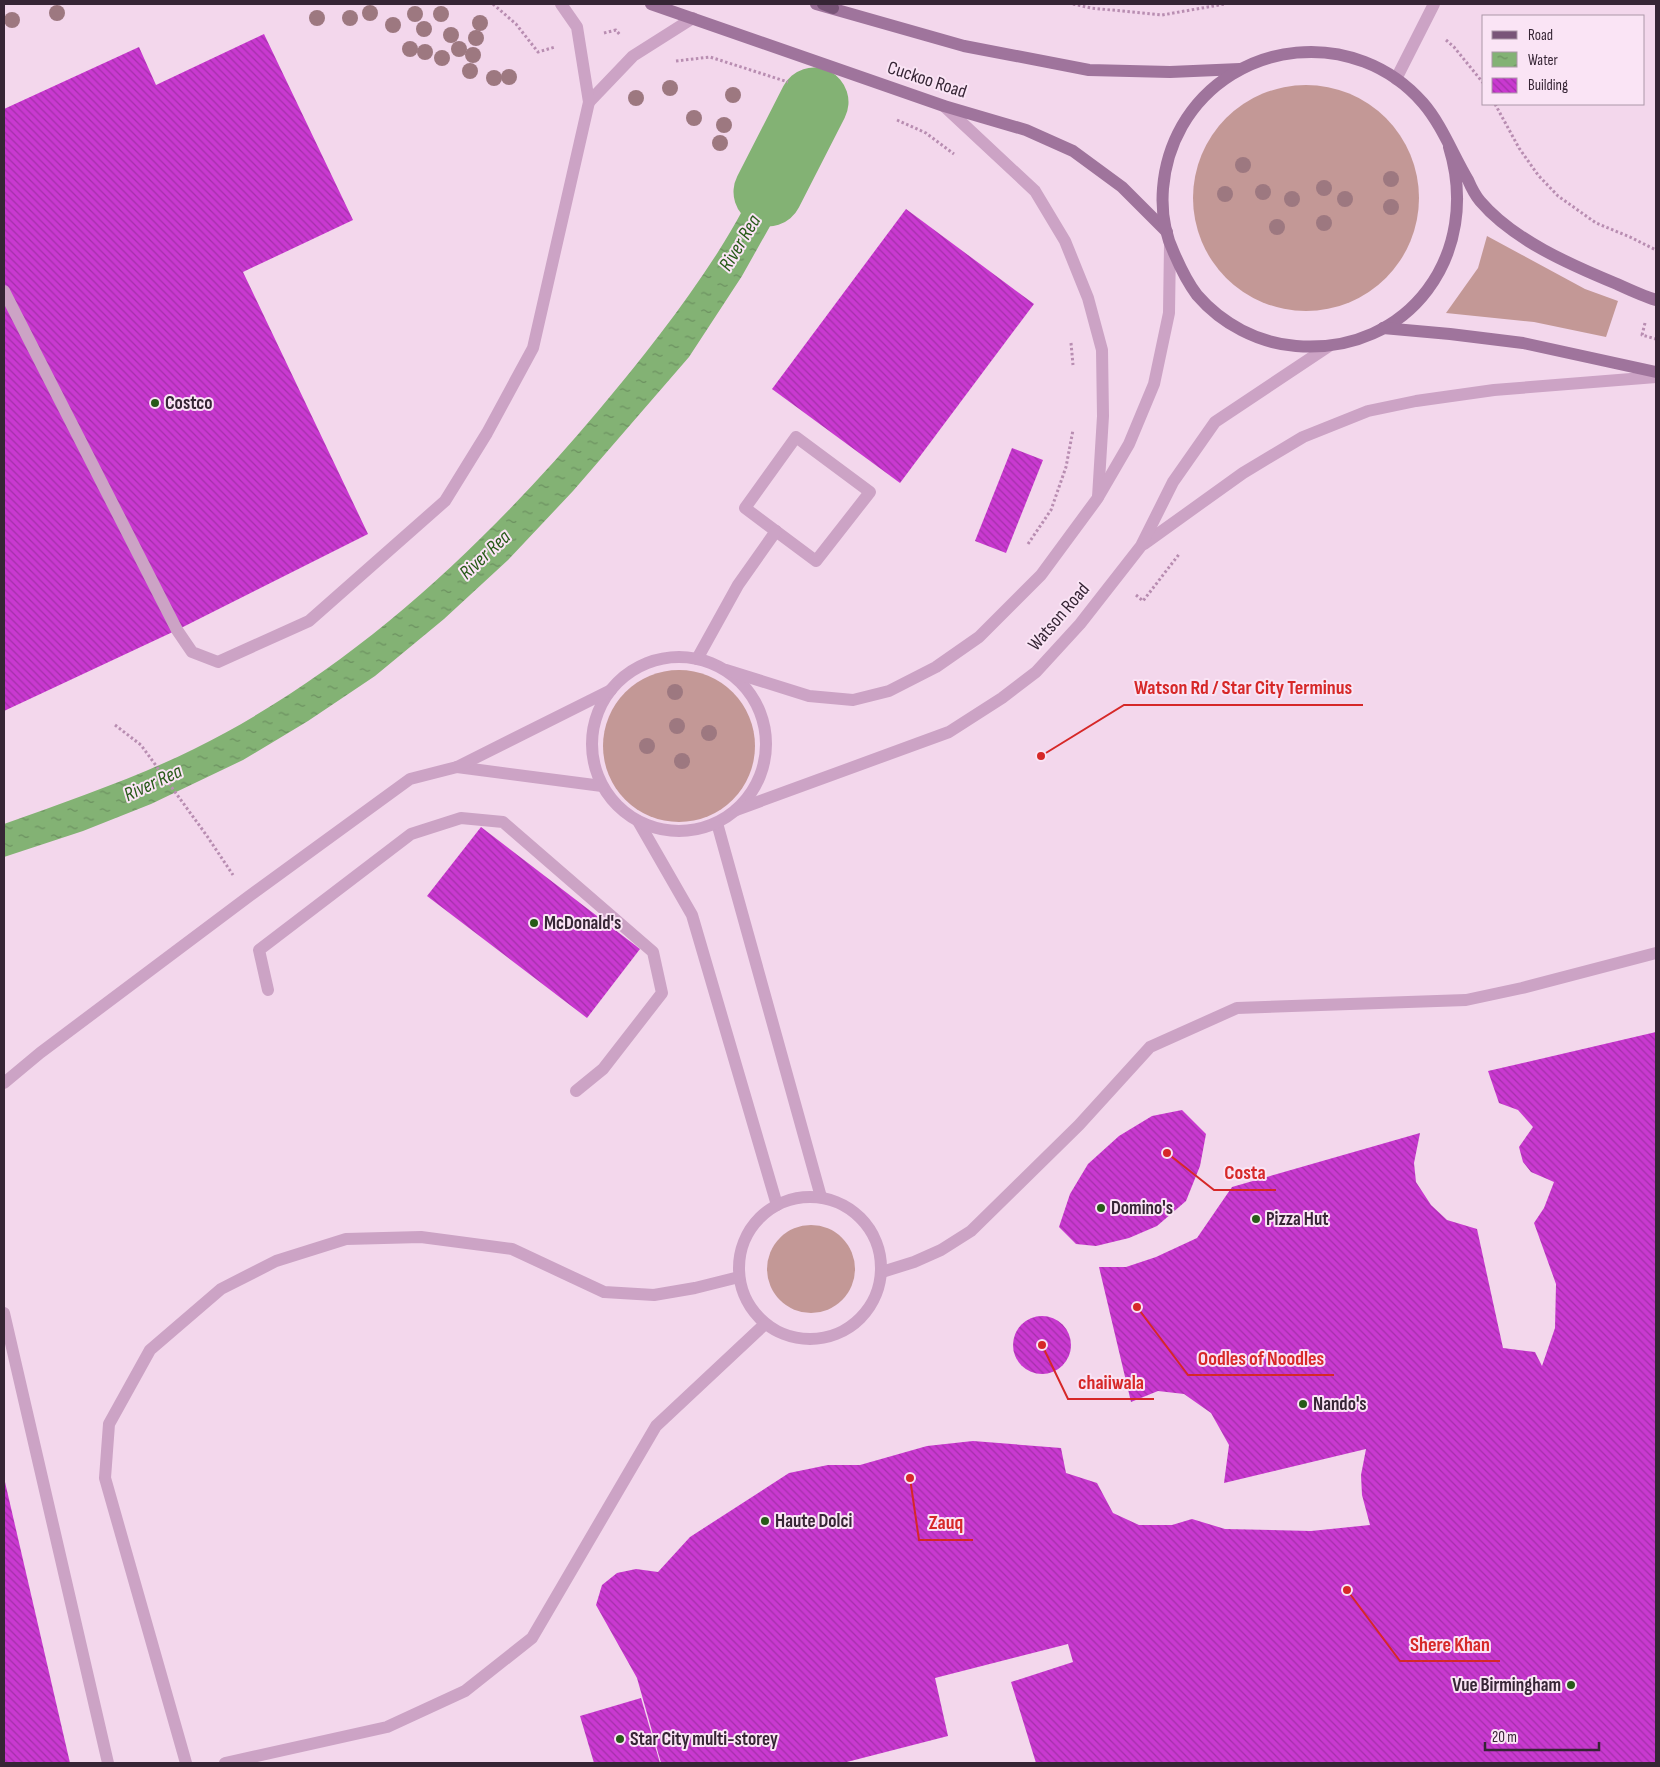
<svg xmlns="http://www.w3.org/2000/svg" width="1660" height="1767" font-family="'Sofia Sans Condensed',sans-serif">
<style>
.grass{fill:#c39896}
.water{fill:url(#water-ripples)}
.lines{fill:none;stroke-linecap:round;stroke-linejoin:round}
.river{stroke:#83b274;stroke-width:69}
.building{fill:url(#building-back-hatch)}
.path{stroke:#b88db1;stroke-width:3;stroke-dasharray:2.5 2.5;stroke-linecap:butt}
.service{stroke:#cca3c5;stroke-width:12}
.minor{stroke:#cca3c5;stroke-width:12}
.secondary{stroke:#9f749c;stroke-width:12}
.primary{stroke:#795578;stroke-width:12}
.tree{fill:#9d7880}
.poi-dot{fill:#275a18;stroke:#fae4f5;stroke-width:2}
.labels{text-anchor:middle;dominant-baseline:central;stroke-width:4;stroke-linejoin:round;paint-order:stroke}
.street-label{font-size:19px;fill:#362535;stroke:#fae4f5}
.poi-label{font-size:19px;font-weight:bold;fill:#362535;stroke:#fae4f5;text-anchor:start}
.water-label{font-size:20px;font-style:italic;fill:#275a18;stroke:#fae4f5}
.leader{fill:none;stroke:#d62828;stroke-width:2}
.callout-dot{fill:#d62828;stroke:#fae4f5;stroke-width:2}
.callout-label{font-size:20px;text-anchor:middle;font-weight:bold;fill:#d62828;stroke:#fae4f5;stroke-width:4;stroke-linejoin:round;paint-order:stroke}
</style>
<defs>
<pattern id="water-ripples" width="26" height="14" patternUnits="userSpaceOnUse" patternTransform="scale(1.25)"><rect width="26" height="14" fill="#83b274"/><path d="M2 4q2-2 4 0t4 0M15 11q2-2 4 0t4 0" fill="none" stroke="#6c9160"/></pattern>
<pattern id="building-back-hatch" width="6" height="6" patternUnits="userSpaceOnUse" patternTransform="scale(1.25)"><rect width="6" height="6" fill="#c939d0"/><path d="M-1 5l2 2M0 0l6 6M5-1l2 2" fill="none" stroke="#a430aa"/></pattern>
</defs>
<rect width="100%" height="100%" fill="#f3d7ec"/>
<g class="grass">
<circle cx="1306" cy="198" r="113"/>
<polygon points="1487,236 1585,289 1618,301 1606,337 1534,322 1446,313 1478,268"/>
<circle cx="679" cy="746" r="76"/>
<circle cx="811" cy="1269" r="44"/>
</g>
<path class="water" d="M 794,105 L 826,109 L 783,203 L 742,276 L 689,357 L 573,491 L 508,560 L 444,619 L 375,676 L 308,721 L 243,760 L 151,804 L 83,831 L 4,857 L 4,824 C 68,801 133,779 194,749 C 353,670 485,545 598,411 C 641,360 682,308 718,252 C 748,206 770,154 794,105 Z"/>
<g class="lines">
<polyline class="river" points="768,192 814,102"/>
</g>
<g class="building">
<polygon points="264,34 353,220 243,272 368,534 177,630 4,711 4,109 139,47 156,85"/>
<polygon points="906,209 1034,304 900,483 772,389"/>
<polygon points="1012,448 1043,460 1006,553 975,541"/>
<polygon points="481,827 640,949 587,1018 427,896"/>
<polygon points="1656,1032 1656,1763 1036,1763 1011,1682 1073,1662 1068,1644 935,1678 948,1736 843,1763 661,1763 637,1678 596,1605 602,1585 617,1573 636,1569 658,1572 690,1537 789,1473 828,1465 860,1465 927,1446 973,1441 1061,1448 1066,1473 1097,1483 1113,1513 1139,1525 1172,1525 1192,1519 1225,1529 1311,1531 1370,1525 1362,1495 1361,1475 1366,1449 1224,1483 1229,1445 1211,1413 1184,1394 1158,1391 1131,1402 1099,1267 1126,1267 1156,1257 1197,1238 1232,1187 1420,1133 1414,1163 1416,1182 1431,1205 1447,1220 1477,1229 1503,1348 1535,1352 1542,1366 1555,1328 1556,1284 1534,1223 1544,1208 1554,1182 1531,1172 1523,1162 1519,1147 1533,1127 1518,1110 1499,1103 1488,1071"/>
<polygon points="1182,1110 1206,1134 1200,1166 1186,1201 1157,1226 1129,1238 1096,1246 1076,1244 1059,1227 1070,1194 1088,1164 1119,1136 1152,1116"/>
<circle cx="1042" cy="1345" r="29"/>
<polygon points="4,1482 5,1482 70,1763 4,1763"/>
<polygon points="641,1698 660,1763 594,1763 580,1716"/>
</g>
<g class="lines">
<g class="path">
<polyline points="493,4 516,24 538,52 555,47"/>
<polyline points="1073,4 1091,8 1162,15 1225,4"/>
<polyline points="604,33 616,30 620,35"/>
<polyline points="1446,40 1454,47 1484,84"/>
<polyline points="676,61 710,57 788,82"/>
<polyline points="1495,104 1519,148 1538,175 1558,196 1596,223 1630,237 1656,250"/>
<polyline points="897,120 926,133 954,154"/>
<polyline points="1645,323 1642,335 1656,339"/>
<polyline points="1071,343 1073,365"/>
<polyline points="1028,544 1051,510 1066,467 1073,430"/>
<polyline points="1136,595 1143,601 1180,553"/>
<polyline points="115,725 141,745 207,836 233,875"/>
</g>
<g class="service">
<polyline points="1396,79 1434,4"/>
<polyline points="589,102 633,56 693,18"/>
<polyline points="4,291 177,630 192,652 218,662 309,621 445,501 487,433 533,348 589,102 577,27 561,4"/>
<polygon points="796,437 870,492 816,561 745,508"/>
<polyline points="697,659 738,585 776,531"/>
<polyline points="638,821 692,915 777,1205"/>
<polyline points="717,823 821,1197"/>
<polyline points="268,990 259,950 411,834 461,818 503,822 653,952 662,993 603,1069 576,1091"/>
<circle cx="810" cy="1268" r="71"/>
<polyline points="882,1272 914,1262 941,1250 971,1231 1079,1125 1150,1047 1237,1008 1466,1000 1522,988 1656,953"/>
<polyline points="4,1313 108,1763"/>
<polyline points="186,1763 105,1478 109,1424 150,1350 221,1289 276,1261 346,1239 421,1237 512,1249 604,1292 654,1295 695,1288 739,1277"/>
<polyline points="225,1763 387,1727 465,1691 532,1638 656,1426 765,1324"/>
</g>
<g class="minor">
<polyline points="944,106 1035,191 1065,241 1088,298 1102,350 1103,416 1098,497"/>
<polyline points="1144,544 1243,473 1303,437 1368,411 1416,401 1494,390 1656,377"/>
<circle cx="679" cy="744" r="87"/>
<polyline points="726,670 809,696 853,700 889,691 936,667 979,637 1041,575 1097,499 1129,444 1154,384 1169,313 1170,245"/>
<polyline points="457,767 602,786"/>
<polyline points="736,810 949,732 1002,698 1036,672 1080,624 1141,546 1173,482 1215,422 1329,346"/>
<polyline points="4,1083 40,1053 248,897 410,779 457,767 611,690"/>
</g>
<g class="secondary">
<polyline points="651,4 944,106 1026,130 1073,151 1122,187 1167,232"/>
<polyline points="816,4 964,46 1089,70 1170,72 1240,69"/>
<path d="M 1449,147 C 1482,253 1410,355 1296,346 C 1258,343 1222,324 1197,295 C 1187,282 1180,267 1174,253 C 1155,213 1161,163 1182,126 C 1233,38 1356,26 1423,103 C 1442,125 1453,155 1468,180 C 1471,187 1475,195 1480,201 C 1513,240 1571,265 1617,284 C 1630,290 1643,296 1656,300"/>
<polyline points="1383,328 1450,334 1523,343 1656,372"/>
</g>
<polyline class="primary" points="823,4 833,8"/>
</g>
<g class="tree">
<circle cx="57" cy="13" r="8"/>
<circle cx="370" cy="13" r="8"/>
<circle cx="415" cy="14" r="8"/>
<circle cx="441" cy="14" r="8"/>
<circle cx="317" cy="18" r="8"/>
<circle cx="350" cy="18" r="8"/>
<circle cx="12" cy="20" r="8"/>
<circle cx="480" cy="23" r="8"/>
<circle cx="393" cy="25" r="8"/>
<circle cx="424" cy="29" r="8"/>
<circle cx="451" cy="35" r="8"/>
<circle cx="476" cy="38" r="8"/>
<circle cx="410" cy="49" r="8"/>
<circle cx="459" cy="49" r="8"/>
<circle cx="425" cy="52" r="8"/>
<circle cx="473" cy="55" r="8"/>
<circle cx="442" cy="58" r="8"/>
<circle cx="470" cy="71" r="8"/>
<circle cx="509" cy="77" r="8"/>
<circle cx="494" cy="78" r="8"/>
<circle cx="670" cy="88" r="8"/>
<circle cx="733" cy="95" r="8"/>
<circle cx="636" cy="98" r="8"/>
<circle cx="694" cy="118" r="8"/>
<circle cx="724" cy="125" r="8"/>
<circle cx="720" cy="143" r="8"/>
<circle cx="1243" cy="165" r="8"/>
<circle cx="1391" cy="179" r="8"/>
<circle cx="1324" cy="188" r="8"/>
<circle cx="1263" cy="192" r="8"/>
<circle cx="1225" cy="194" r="8"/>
<circle cx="1292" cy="199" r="8"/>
<circle cx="1345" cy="199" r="8"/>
<circle cx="1391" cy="207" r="8"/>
<circle cx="1324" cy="223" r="8"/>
<circle cx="1277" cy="227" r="8"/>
<circle cx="675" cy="692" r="8"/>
<circle cx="677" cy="726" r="8"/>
<circle cx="709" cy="733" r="8"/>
<circle cx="647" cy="746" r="8"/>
<circle cx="682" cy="761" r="8"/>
</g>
<g class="poi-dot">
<circle cx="155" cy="403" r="5"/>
<circle cx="534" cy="923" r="5"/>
<circle cx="1101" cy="1208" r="5"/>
<circle cx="1256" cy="1219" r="5"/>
<circle cx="1303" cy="1404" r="5"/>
<circle cx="765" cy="1521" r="5"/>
<circle cx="1571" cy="1685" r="5"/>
<circle cx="620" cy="1739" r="5"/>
</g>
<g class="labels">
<g class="street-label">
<text transform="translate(927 80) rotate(18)">Cuckoo Road</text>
<text transform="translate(1059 617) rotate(-49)">Watson Road</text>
</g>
<g class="poi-label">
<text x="165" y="403">Costco</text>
<text x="544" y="923">McDonald's</text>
<text x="1111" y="1208">Domino's</text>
<text x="1266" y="1219">Pizza Hut</text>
<text x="1313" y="1404">Nando's</text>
<text x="775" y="1521">Haute Dolci</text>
<text x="1561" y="1685" text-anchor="end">Vue Birmingham</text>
<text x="630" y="1739">Star City multi-storey</text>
</g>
<g class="water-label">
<text transform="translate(740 243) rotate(-59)">River Rea</text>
<text transform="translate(485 555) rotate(-43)">River Rea</text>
<text transform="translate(153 783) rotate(-25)">River Rea</text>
</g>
</g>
<path class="leader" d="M1041 756L1124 705H1363M1167 1153L1214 1190H1276M1137 1307L1188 1375H1334M1042 1345L1068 1399H1154M910 1478L919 1540H973M1347 1590L1400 1661H1500"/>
<g class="callout-dot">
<circle cx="1041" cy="756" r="5"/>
<circle cx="1167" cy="1153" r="5"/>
<circle cx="1137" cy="1307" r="5"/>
<circle cx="1042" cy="1345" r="5"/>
<circle cx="910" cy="1478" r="5"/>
<circle cx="1347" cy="1590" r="5"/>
</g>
<g class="callout-label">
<text x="1243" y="694">Watson Rd / Star City Terminus</text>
<text x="1245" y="1179">Costa</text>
<text x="1261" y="1365">Oodles of Noodles</text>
<text x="1111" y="1389">chaiiwala</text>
<text x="946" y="1529">Zauq</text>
<text x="1450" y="1651">Shere Khan</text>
</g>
<rect width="1660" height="1767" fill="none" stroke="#362535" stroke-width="10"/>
<rect x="1482" y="15" width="162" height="90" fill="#fae4f5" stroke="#ac98a8"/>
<rect x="1492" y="31" width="25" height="8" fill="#795578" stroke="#ac98a8"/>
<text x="1528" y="40" font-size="15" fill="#362535">Road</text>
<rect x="1492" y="52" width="25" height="15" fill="url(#water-ripples)" stroke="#ac98a8"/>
<text x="1528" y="65" font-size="15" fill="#362535">Water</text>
<rect x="1492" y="78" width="25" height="15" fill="url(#building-back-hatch)" stroke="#ac98a8"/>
<text x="1528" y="90" font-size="15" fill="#362535">Building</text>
<path d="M1485 1742v8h114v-8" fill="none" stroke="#362535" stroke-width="2.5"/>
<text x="1492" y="1742" font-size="15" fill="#362535" stroke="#fae4f5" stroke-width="4" paint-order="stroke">20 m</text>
</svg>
